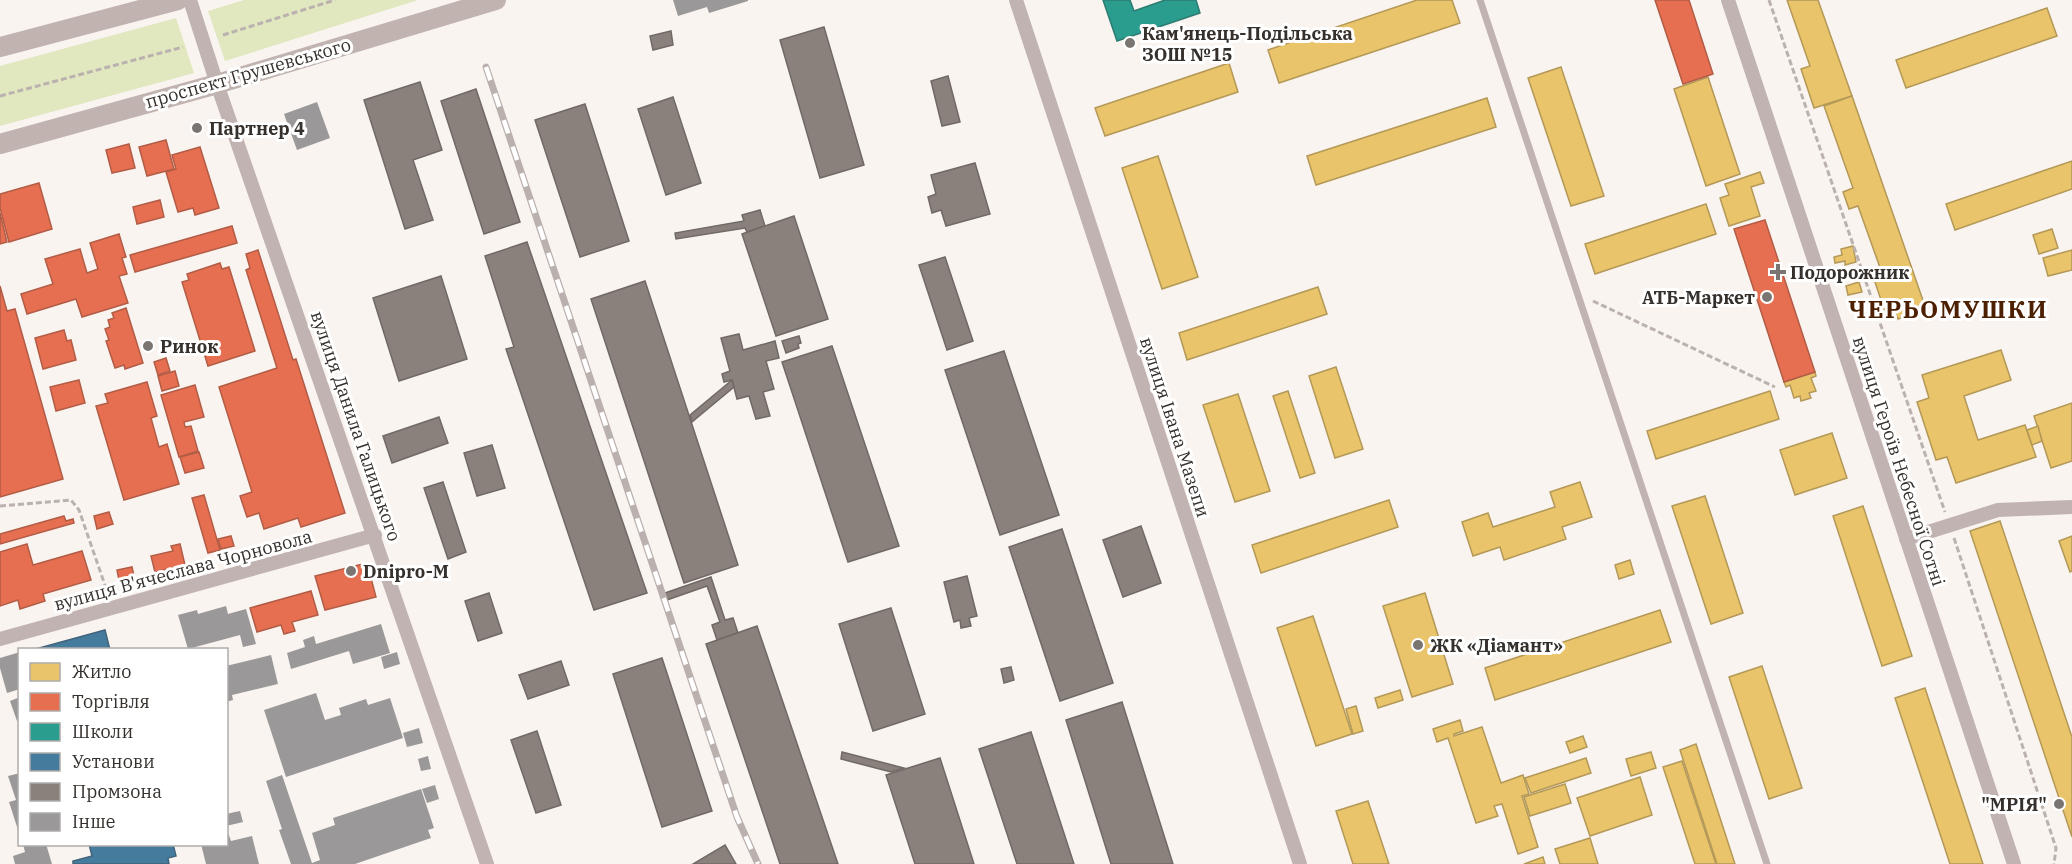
<svg xmlns="http://www.w3.org/2000/svg" width="2072" height="864" font-family="'IBM Plex Serif',serif">
<style>
.green{fill:#e1e8bf}
.homes{fill:#e9c46a;stroke:#b39857;stroke-width:1.5}
.shops{fill:#e76f51;stroke:#b25c46;stroke-width:1.5}
.schools{fill:#2a9d8f;stroke:#2d7c71;stroke-width:1.5}
.public{fill:#457b9d;stroke:#40647b;stroke-width:1.5}
.industry{fill:#8a817c;stroke:#706964;stroke-width:1.5}
.building{fill:#9a9898}
.lines{fill:none;stroke-linecap:round;stroke-linejoin:round}
.path{stroke:#bbb1af;stroke-width:3;stroke-dasharray:6 3;stroke-linecap:butt}
.lane{stroke:#c1b3b2;stroke-width:7}
.street{stroke:#c1b3b2;stroke-width:14}
.secondary{stroke:#c1b3b0;stroke-width:20}
.rail-casing{stroke:#bab1af;stroke-width:7}
.rail{stroke:#fff;stroke-width:4.5;stroke-dasharray:14;stroke-linecap:butt}
.poi-dot{fill:#7a7571;stroke:#fff;stroke-width:2}
.labels{text-anchor:middle;dominant-baseline:central;stroke-width:6;stroke-linejoin:round;paint-order:stroke}
.poi-label{font-size:18px;font-weight:bold;fill:#35302c;stroke:#fff;text-anchor:start}
.street-label{font-size:18px;fill:#35302c;stroke:#fff}
.district-label{font-size:24px;font-weight:bold;letter-spacing:1.5px;fill:#4c2000;stroke:#fff}
</style>
<rect width="100%" height="100%" fill="#faf4f0"/>
<g class="green">
<polygon points="244,0 418,0 225,61 208,11"/>
<polygon points="176,18 194,73 0,126 0,66"/>
</g>
<g class="homes">
<polygon points="1417,0 1452,0 1460,23 1279,83 1268,50"/>
<polygon points="1787,0 1818,0 1852,96 1814,108 1801,69 1810,66"/>
<polygon points="2047,8 2057,36 1906,88 1896,60"/>
<polygon points="1229,63 1238,92 1105,136 1095,108"/>
<polygon points="1561,67 1604,196 1571,206 1528,78"/>
<polygon points="1708,77 1740,174 1706,186 1674,89"/>
<polygon points="1852,96 1926,309 1898,319 1896,315 1887,318 1874,279 1883,276 1858,206 1849,209 1843,192 1853,188 1824,106"/>
<polygon points="1487,98 1496,127 1316,185 1307,156"/>
<polygon points="1158,156 1198,277 1162,289 1122,168"/>
<polygon points="2072,161 2072,189 1955,230 1946,204"/>
<polygon points="1760,172 1764,183 1751,187 1760,216 1729,226 1720,198 1729,195 1725,184"/>
<polygon points="1706,204 1716,234 1595,274 1585,244"/>
<polygon points="2052,229 2058,248 2039,254 2033,235"/>
<polygon points="1853,246 1856,262 1845,265 1845,261 1835,263 1834,257 1842,255 1841,249"/>
<polygon points="2072,250 2072,270 2048,276 2043,258"/>
<polygon points="1859,282 1862,292 1848,295 1846,286"/>
<polygon points="1318,287 1327,314 1187,360 1179,333"/>
<polygon points="2001,350 2011,380 1964,396 1978,440 2025,425 2036,457 1956,483 1947,457 1936,460 1917,402 1929,398 1922,375"/>
<polygon points="1336,367 1363,449 1335,458 1309,376"/>
<polygon points="1815,372 1816,376 1811,378 1816,391 1809,393 1811,398 1801,401 1800,396 1794,398 1790,385 1786,387 1784,382"/>
<polygon points="1288,391 1315,473 1300,478 1273,396"/>
<polygon points="1770,391 1779,419 1656,459 1647,431"/>
<polygon points="1238,394 1270,491 1235,502 1203,405"/>
<polygon points="2072,403 2072,461 2051,468 2034,416"/>
<polygon points="2038,426 2042,441 2032,445 2027,430"/>
<polygon points="1832,433 1847,478 1795,495 1780,450"/>
<polygon points="1580,482 1592,517 1562,527 1566,539 1504,560 1500,547 1473,556 1462,522 1488,513 1493,527 1555,507 1550,492"/>
<polygon points="1705,496 1743,613 1711,624 1672,506"/>
<polygon points="1389,500 1398,527 1261,573 1252,545"/>
<polygon points="1863,506 1912,656 1882,666 1833,516"/>
<polygon points="2000,521 2072,737 2072,837 1970,531"/>
<polygon points="2072,536 2072,571 2070,572 2059,541"/>
<polygon points="1630,560 1634,574 1619,579 1615,565"/>
<polygon points="1425,593 1453,684 1412,697 1383,606"/>
<polygon points="1660,610 1671,642 1495,700 1485,668"/>
<polygon points="1313,616 1352,734 1316,746 1277,628"/>
<polygon points="1762,666 1802,788 1769,799 1729,677"/>
<polygon points="1925,688 1983,864 1950,864 1895,698"/>
<polygon points="1400,690 1403,700 1378,708 1375,698"/>
<polygon points="1356,706 1363,731 1353,734 1346,709"/>
<polygon points="1460,720 1463,731 1454,734 1454,736 1482,727 1501,783 1523,775 1529,794 1522,796 1538,847 1518,854 1502,804 1494,806 1498,816 1476,823 1448,738 1437,742 1433,729"/>
<polygon points="1583,736 1587,747 1570,753 1566,742"/>
<polygon points="1696,744 1735,864 1717,864 1680,750"/>
<polygon points="1651,752 1656,768 1631,776 1626,759"/>
<polygon points="1586,758 1591,773 1531,793 1525,778"/>
<polygon points="1682,761 1716,864 1695,864 1663,767"/>
<polygon points="1640,777 1652,815 1590,836 1577,798"/>
<polygon points="1565,784 1571,803 1530,816 1524,797"/>
<polygon points="1368,801 1389,864 1353,864 1336,811"/>
<polygon points="1590,838 1598,864 1560,864 1555,849"/>
<polygon points="1543,857 1545,864 1524,864"/>
</g>
<g class="shops">
<polygon points="1655,0 1689,0 1713,74 1683,84"/>
<polygon points="166,140 174,169 147,176 139,147"/>
<polygon points="129,144 135,168 112,173 106,150"/>
<polygon points="200,147 219,208 195,215 193,208 178,212 166,172 176,169 172,155"/>
<polygon points="39,183 52,229 9,242 0,208 0,194"/>
<polygon points="160,200 164,217 137,224 133,207"/>
<polygon points="0,213 7,242 0,244"/>
<polygon points="1765,220 1815,372 1784,382 1734,229"/>
<polygon points="232,226 237,243 135,272 130,255"/>
<polygon points="119,234 126,257 122,258 127,274 119,276 128,303 82,317 76,299 27,314 21,294 53,284 45,259 80,249 87,273 98,269 90,243"/>
<polygon points="258,250 293,360 296,359 345,513 301,527 298,518 264,529 259,513 247,517 240,496 252,492 219,387 277,368 246,270 250,268 246,254"/>
<polygon points="220,263 222,269 229,267 255,351 208,366 182,282 189,280 187,274"/>
<polygon points="0,286 7,311 15,309 63,479 0,497"/>
<polygon points="126,308 143,363 125,369 124,365 115,368 106,341 109,340 105,329 110,327 108,320 114,318 112,313"/>
<polygon points="64,330 67,341 71,340 76,360 43,369 35,338"/>
<polygon points="166,358 170,371 158,375 154,362"/>
<polygon points="175,371 179,386 162,391 158,376"/>
<polygon points="79,380 85,403 56,411 50,387"/>
<polygon points="147,382 157,416 151,418 159,447 167,444 179,484 124,500 96,406 108,403 105,394"/>
<polygon points="195,385 204,417 184,422 185,427 191,426 198,451 179,457 161,395"/>
<polygon points="199,452 204,468 185,473 180,457"/>
<polygon points="204,495 220,550 208,553 192,498"/>
<polygon points="109,512 113,524 97,529 94,516"/>
<polygon points="64,516 66,521 73,519 74,523 0,544 0,534"/>
<polygon points="231,536 234,546 221,549 218,539"/>
<polygon points="27,544 33,565 82,551 91,580 43,594 45,601 20,609 18,600 0,606 0,552"/>
<polygon points="180,544 185,565 155,572 151,556 173,551 171,546"/>
<polygon points="367,563 376,597 325,610 315,576"/>
<polygon points="132,567 134,576 119,580 117,570"/>
<polygon points="311,591 318,615 292,622 295,631 284,634 281,625 257,632 250,608"/>
</g>
<polygon class="schools" points="1103,0 1130,0 1134,11 1165,0 1196,0 1200,13 1117,41"/>
<g class="public">
<polygon points="105,630 110,650 37,650 36,649"/>
<polygon points="89,844 173,844 176,856 168,858 169,864 73,864 73,861 92,856"/>
</g>
<g class="industry">
<polygon points="824,27 864,165 820,178 780,40"/>
<polygon points="671,31 673,45 653,50 650,36"/>
<polygon points="948,76 960,122 942,126 931,81"/>
<polygon points="420,82 442,150 413,160 433,220 405,229 364,100"/>
<polygon points="476,89 520,222 484,234 441,101"/>
<polygon points="673,97 701,183 666,195 638,109"/>
<polygon points="585,104 629,241 580,257 535,120"/>
<polygon points="975,163 990,214 946,226 941,210 932,213 928,197 936,194 931,175"/>
<polygon points="760,210 765,226 747,232 745,228 676,239 675,233 744,221 742,215"/>
<polygon points="794,216 828,319 776,336 742,234"/>
<polygon points="527,242 647,593 594,610 506,349 514,347 485,256"/>
<polygon points="945,257 973,341 947,350 919,265"/>
<polygon points="441,276 467,359 399,381 373,298"/>
<polygon points="645,281 738,565 684,583 591,299"/>
<polygon points="739,334 743,350 775,341 779,358 766,361 774,389 763,392 770,416 756,419 749,396 737,399 732,380 724,382 722,374 730,371 721,338"/>
<polygon points="799,336 801,343 798,344 799,348 786,353 782,341"/>
<polygon points="832,346 899,546 848,562 782,362"/>
<polygon points="1004,351 1059,515 1000,535 945,370"/>
<polygon points="732,380 734,387 692,422 690,415"/>
<polygon points="439,417 448,443 392,463 383,436"/>
<polygon points="492,445 505,488 477,496 464,453"/>
<polygon points="443,482 466,552 448,559 424,488"/>
<polygon points="1141,526 1161,583 1123,597 1103,540"/>
<polygon points="1062,529 1113,683 1060,701 1009,547"/>
<polygon points="967,576 977,616 969,618 971,626 961,628 960,620 954,622 944,582"/>
<polygon points="711,577 725,620 733,618 738,633 717,640 712,625 720,622 707,586 667,600 665,593"/>
<polygon points="489,593 502,633 478,641 465,601"/>
<polygon points="891,608 925,714 873,731 839,624"/>
<polygon points="757,626 838,864 780,864 706,644"/>
<polygon points="662,658 712,811 662,827 613,674"/>
<polygon points="561,661 569,685 528,699 519,675"/>
<polygon points="1011,667 1014,680 1004,683 1001,669"/>
<polygon points="1122,702 1173,864 1111,864 1066,720"/>
<polygon points="537,731 561,805 536,813 511,740"/>
<polygon points="1031,732 1074,864 1017,864 979,749"/>
<polygon points="842,752 904,768 891,772 841,759"/>
<polygon points="940,758 974,864 915,864 886,775"/>
<polygon points="725,845 736,864 693,864"/>
</g>
<g class="building">
<polygon points="673,0 748,0 748,1 709,13 707,7 678,16"/>
<polygon points="317,102 330,138 297,150 284,114"/>
<polygon points="226,606 228,614 246,609 256,644 243,647 240,635 188,649 178,615 197,610 198,614"/>
<polygon points="381,624 390,653 353,664 349,651 291,669 287,653 305,647 303,640 314,636 316,644"/>
<polygon points="20,652 20,689 7,693 0,668 0,658"/>
<polygon points="397,652 400,664 384,669 381,657"/>
<polygon points="271,655 278,684 232,695 233,700 226,702 226,666"/>
<polygon points="316,693 325,720 341,715 339,708 366,699 368,705 390,698 403,738 286,777 264,710"/>
<polygon points="20,697 20,719 17,721 10,701"/>
<polygon points="419,728 423,743 407,747 403,733"/>
<polygon points="428,756 431,769 421,771 418,759"/>
<polygon points="20,773 20,833 19,833 9,802 16,800 8,776"/>
<polygon points="282,775 312,863 320,860 312,833 335,825 333,818 421,789 434,828 428,830 431,838 355,864 291,864 279,830 282,829 266,781"/>
<polygon points="435,785 439,799 427,803 422,789"/>
<polygon points="240,811 243,822 226,826 226,814"/>
<polygon points="226,827 231,841 252,836 259,864 206,864 201,844 226,844"/>
<polygon points="23,844 46,844 52,864 15,864 13,856 25,852"/>
</g>
<g class="lines">
<g class="path">
<polyline points="1769,0 1945,512"/>
<polyline points="223,35 335,0"/>
<polyline points="0,96 183,47"/>
<polyline points="1593,301 1775,387"/>
<polyline points="0,506 71,500 79,510 107,591"/>
<polyline points="1954,538 2056,848 2054,864"/>
</g>
<polyline class="lane" points="1480,0 1767,864"/>
<g class="street">
<polyline points="190,0 217,84 487,864"/>
<polyline points="1016,0 1300,864"/>
<polyline points="1728,0 2014,864"/>
<polyline points="1906,539 1998,510 2072,507"/>
<polyline points="0,639 375,535"/>
</g>
<g class="secondary">
<polyline points="0,47 178,0"/>
<polyline points="0,144 217,84 496,0"/>
</g>
<g class="rail-casing">
<polyline id="rail" points="486,67 737,817 758,864"/>
</g>
<use href="#rail" class="rail"/>
</g>
<g class="poi-dot">
<circle cx="1130" cy="43" r="6"/>
<circle cx="197" cy="128" r="6"/>
<path d="M1775 263h6v6h6v6h-6v6h-6v-6h-6v-6h6z"/>
<circle cx="1767" cy="297" r="6"/>
<circle cx="148" cy="346" r="6"/>
<circle cx="351" cy="571" r="6"/>
<circle cx="1418" cy="645" r="6"/>
<circle cx="2059" cy="804" r="6"/>
</g>
<g class="labels">
<g class="poi-label">
<text x="1142" y="33">Кам'янець-Подільська<tspan x="1142" dy="21">ЗОШ №15</tspan></text>
<text x="209" y="128">Партнер 4</text>
<text x="1790" y="272">Подорожник</text>
<text x="1755" y="297" text-anchor="end">АТБ-Маркет</text>
<text x="160" y="346">Ринок</text>
<text x="363" y="571">Dnipro-M</text>
<text x="1430" y="645">ЖК «Діамант»</text>
<text x="2047" y="804" text-anchor="end">"МРІЯ"</text>
</g>
<g class="street-label">
<text transform="translate(248 73) rotate(-16)">проспект Грушевського</text>
<text transform="translate(356 426) rotate(71)">вулиця Данила Галицького</text>
<text transform="translate(1175 427) rotate(72)">вулиця Івана Мазепи</text>
<text transform="translate(1899 461) rotate(72)">вулиця Героїв Небесної Сотні</text>
<text transform="translate(183 570) rotate(-15)">вулиця В'ячеслава Чорновола</text>
</g>
<g class="district-label">
<text x="1948" y="309">ЧЕРЬОМУШКИ</text>
</g>
</g>
<rect x="18" y="648" width="210" height="198" fill="#ffffff" stroke="#aeacab" stroke-width="1.5"/>
<rect x="30" y="663" width="30" height="18" fill="#e9c46a" stroke="#aeacab" stroke-width="1.5"/>
<text x="72" y="678" font-size="18" fill="#35302c">Житло</text>
<rect x="30" y="693" width="30" height="18" fill="#e76f51" stroke="#aeacab" stroke-width="1.5"/>
<text x="72" y="708" font-size="18" fill="#35302c">Торгівля</text>
<rect x="30" y="723" width="30" height="18" fill="#2a9d8f" stroke="#aeacab" stroke-width="1.5"/>
<text x="72" y="738" font-size="18" fill="#35302c">Школи</text>
<rect x="30" y="753" width="30" height="18" fill="#457b9d" stroke="#aeacab" stroke-width="1.5"/>
<text x="72" y="768" font-size="18" fill="#35302c">Установи</text>
<rect x="30" y="783" width="30" height="18" fill="#8a817c" stroke="#aeacab" stroke-width="1.5"/>
<text x="72" y="798" font-size="18" fill="#35302c">Промзона</text>
<rect x="30" y="813" width="30" height="18" fill="#9a9898" stroke="#aeacab" stroke-width="1.5"/>
<text x="72" y="828" font-size="18" fill="#35302c">Інше</text>
</svg>
